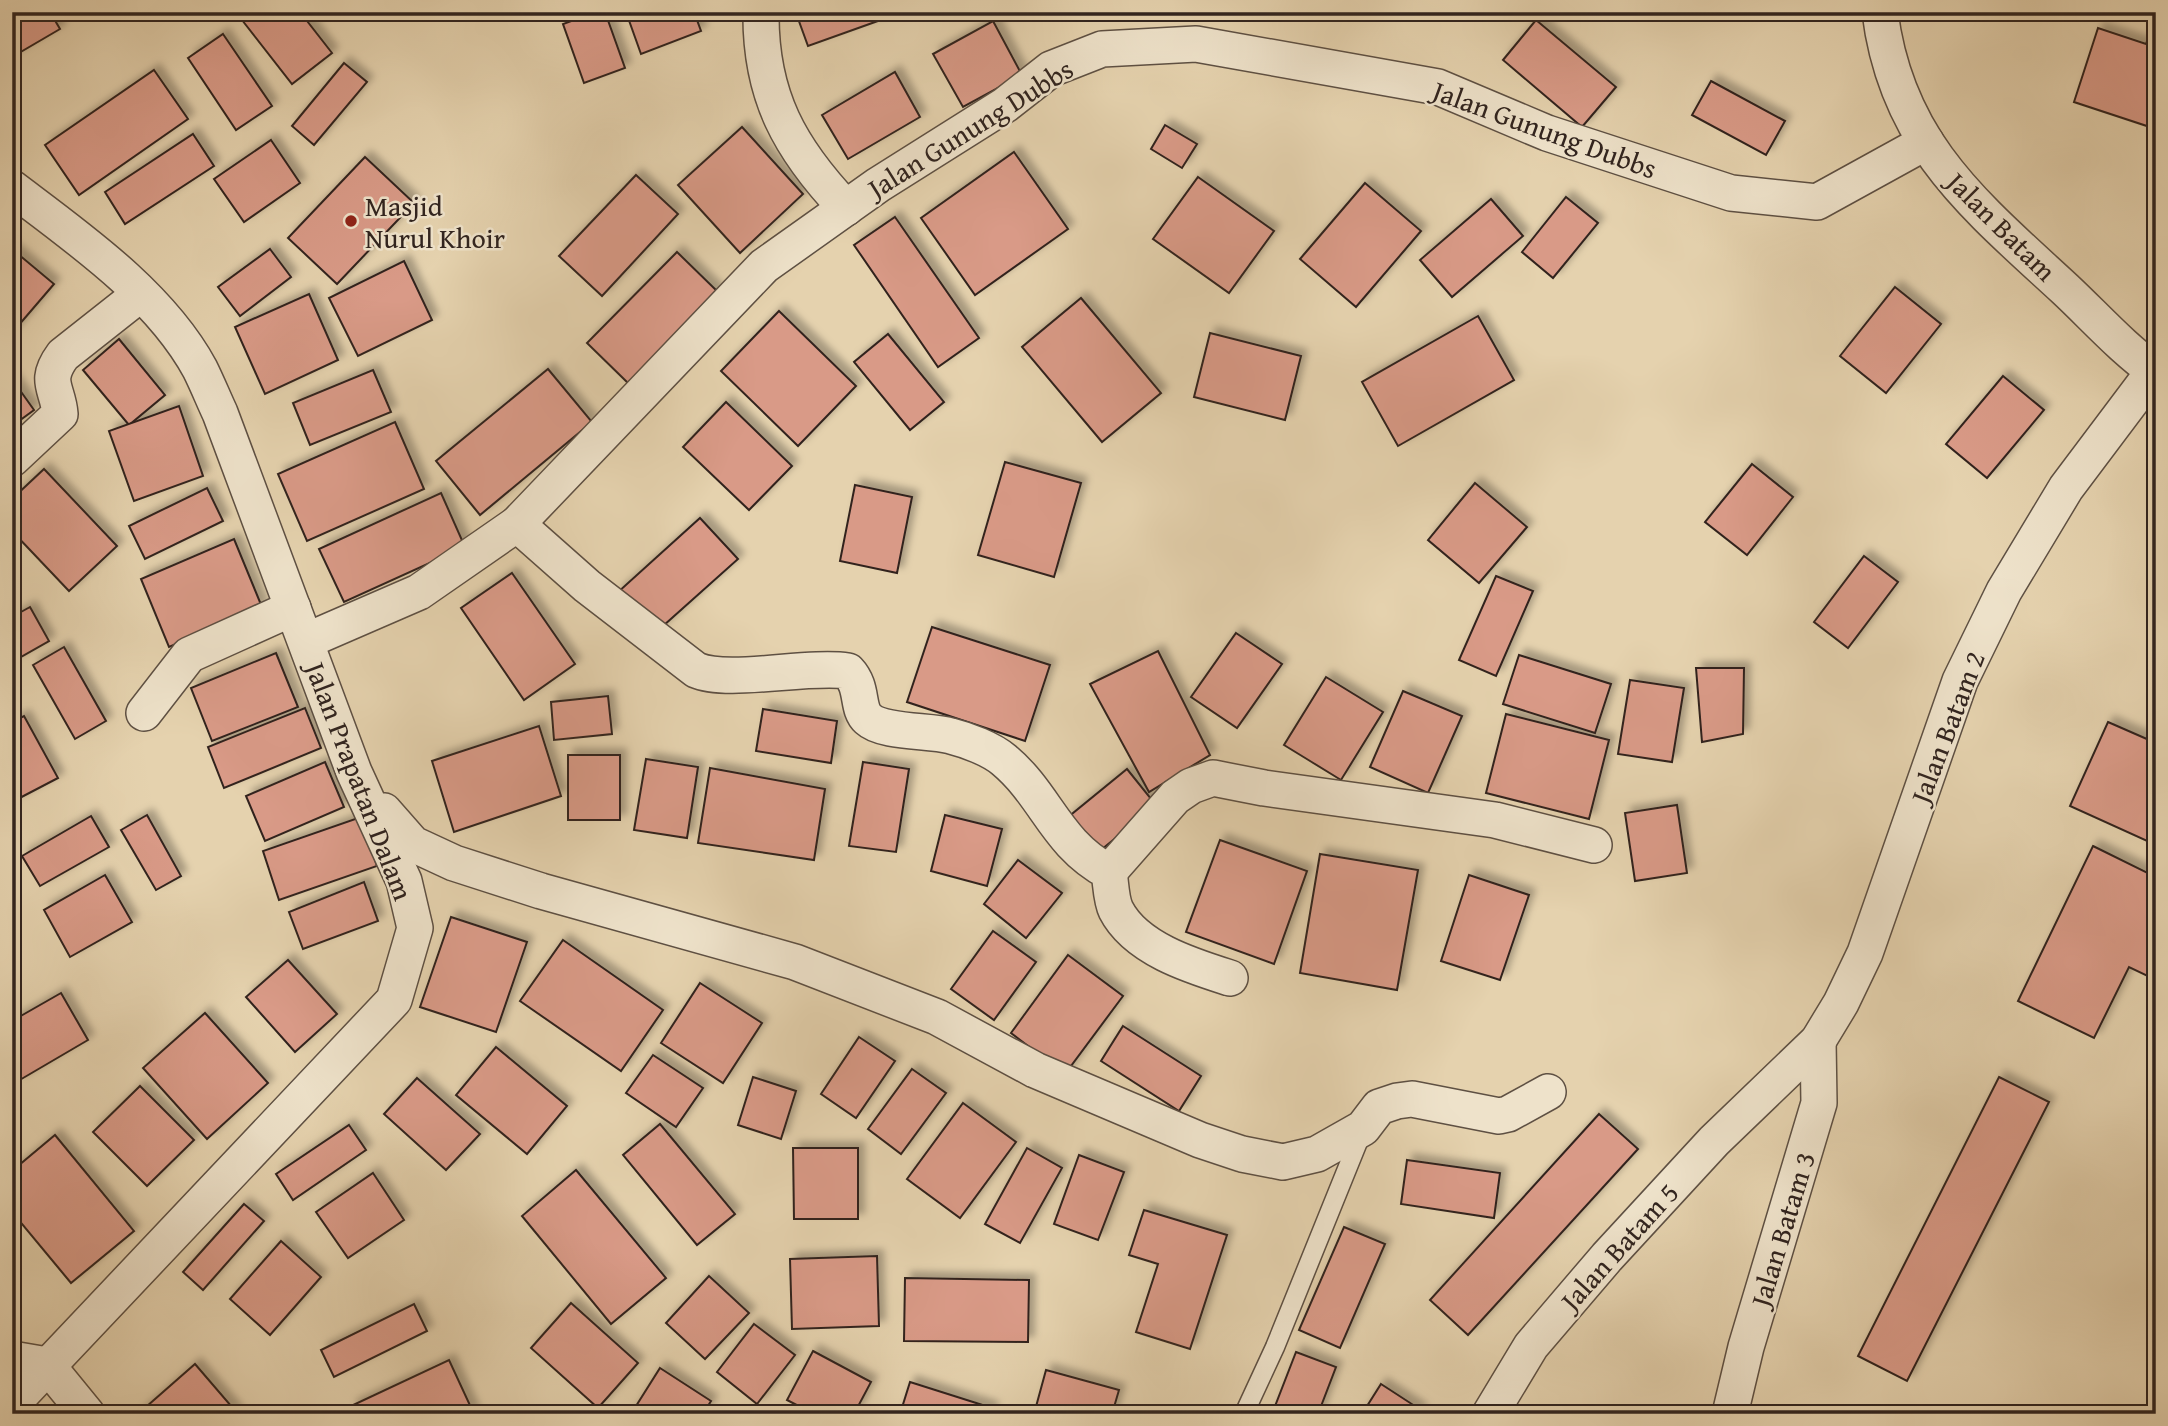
<svg xmlns="http://www.w3.org/2000/svg" width="2168" height="1426" font-family="'Gentium Book Plus',serif">
<style>
.building{fill:#d99a87;stroke:#31241f;stroke-width:2;filter:url(#shadow)}
.lines{fill:none;stroke-linecap:round;stroke-linejoin:round}
.service-casing{stroke:#5e5043;stroke-width:21}
.minor-casing{stroke:#5e5043;stroke-width:38}
.service{stroke:#eee2ca;stroke-width:18}
.minor{stroke:#eee2ca;stroke-width:35}
.poi-dot{fill:#8f2418;stroke:#eee2ca;stroke-width:2.5}
.labels{text-anchor:middle;dominant-baseline:central;stroke-width:5;stroke-linejoin:round;paint-order:stroke}
.street-label{font-size:28px;fill:#31241f;stroke:#eee2ca}
.poi-label{font-size:28px;fill:#31241f;stroke:#eee2ca;text-anchor:start}
</style>
<defs>
<filter id="shadow"><feDropShadow dx="6" dy="-6" stdDeviation="3.5" flood-color="#0004"/></filter>
</defs>
<rect width="100%" height="100%" fill="#e5d2ae"/>
<filter id="stains"><feTurbulence type="fractalNoise" baseFrequency=".00286" numOctaves="4"/><feColorMatrix values="0 0 0 0 .2 0 0 0 0 .09 0 0 0 0 .02 0 0 0 .5 -.17"/></filter>
<radialGradient id="worn" r=".72"><stop offset=".6" stop-color="#630" stop-opacity="0"/><stop offset="1" stop-color="#630" stop-opacity=".3"/></radialGradient>
<g class="building">
<polygon points="12,12 50,12 60,29 12,57"/>
<polygon points="252,12 300,12 332,53 292,84 242,20"/>
<polygon points="596,12 605,12 625,68 584,83 563,24"/>
<polygon points="626,12 694,12 701,31 641,54"/>
<polygon points="888,12 889,17 808,46 796,13"/>
<polygon points="2156,16 2156,129 2074,102 2098,28 2146,44"/>
<polygon points="1536,20 1616,87 1582,127 1503,60"/>
<polygon points="993,21 1022,75 963,107 933,54"/>
<polygon points="223,34 272,106 236,130 188,58"/>
<polygon points="344,63 367,82 314,145 292,126"/>
<polygon points="154,70 188,119 79,195 45,145"/>
<polygon points="895,72 920,117 848,159 822,115"/>
<polygon points="1711,81 1785,121 1766,155 1692,115"/>
<polygon points="1165,125 1197,144 1182,168 1151,149"/>
<polygon points="742,127 803,194 740,253 678,185"/>
<polygon points="193,134 214,166 125,224 105,192"/>
<polygon points="271,140 300,183 244,222 214,179"/>
<polygon points="1014,152 1068,229 975,295 921,218"/>
<polygon points="365,157 414,203 337,284 288,238"/>
<polygon points="636,175 678,214 602,296 559,256"/>
<polygon points="1198,177 1274,231 1229,293 1153,239"/>
<polygon points="1365,183 1421,231 1356,307 1300,259"/>
<polygon points="1566,197 1598,223 1553,278 1522,252"/>
<polygon points="1491,199 1523,236 1452,297 1420,260"/>
<polygon points="895,217 979,338 938,367 854,245"/>
<polygon points="12,249 54,284 12,333"/>
<polygon points="270,249 291,277 240,316 218,287"/>
<polygon points="677,252 718,292 628,383 587,343"/>
<polygon points="404,261 432,320 358,356 329,298"/>
<polygon points="1895,287 1941,324 1886,393 1840,356"/>
<polygon points="309,294 338,360 265,394 235,327"/>
<polygon points="1081,298 1161,393 1102,442 1022,347"/>
<polygon points="779,311 856,386 798,446 721,371"/>
<polygon points="1478,316 1514,380 1398,446 1362,382"/>
<polygon points="1210,333 1301,356 1285,420 1194,397"/>
<polygon points="888,334 944,402 910,430 854,362"/>
<polygon points="119,339 165,395 129,425 83,370"/>
<polygon points="548,369 592,422 480,515 436,461"/>
<polygon points="373,370 391,412 310,445 293,403"/>
<polygon points="2003,376 2044,410 1987,478 1946,444"/>
<polygon points="12,379 34,410 12,426"/>
<polygon points="726,402 792,466 749,510 683,447"/>
<polygon points="179,406 203,476 134,501 109,431"/>
<polygon points="395,422 424,489 307,541 278,474"/>
<polygon points="1005,462 1081,483 1054,577 978,555"/>
<polygon points="1752,464 1793,497 1747,555 1705,522"/>
<polygon points="44,469 117,546 69,591 12,531 12,499"/>
<polygon points="1475,483 1527,527 1479,583 1428,540"/>
<polygon points="855,485 912,497 897,573 840,561"/>
<polygon points="207,488 223,521 145,559 129,526"/>
<polygon points="441,493 465,547 344,602 319,549"/>
<polygon points="700,518 738,559 654,634 617,593"/>
<polygon points="234,539 262,607 169,647 141,579"/>
<polygon points="1864,556 1898,582 1848,648 1814,622"/>
<polygon points="512,573 575,664 524,700 461,608"/>
<polygon points="1496,576 1533,591 1496,676 1459,660"/>
<polygon points="30,607 49,641 12,662 12,617"/>
<polygon points="932,627 1050,665 1025,741 907,702"/>
<polygon points="1236,633 1282,664 1237,728 1191,697"/>
<polygon points="64,647 106,721 75,739 33,665"/>
<polygon points="1158,651 1210,755 1149,792 1090,684"/>
<polygon points="276,653 298,707 212,741 191,688"/>
<polygon points="1519,655 1611,684 1595,733 1503,704"/>
<polygon points="1696,668 1744,668 1743,734 1702,742"/>
<polygon points="1326,677 1383,712 1341,780 1284,745"/>
<polygon points="1630,680 1684,688 1672,762 1618,754"/>
<polygon points="1403,691 1462,716 1428,793 1370,767"/>
<polygon points="608,696 612,734 554,740 551,702"/>
<polygon points="305,708 321,748 224,788 208,747"/>
<polygon points="763,709 837,721 831,763 756,751"/>
<polygon points="1506,714 1609,740 1589,819 1486,793"/>
<polygon points="24,716 58,778 12,802 12,722"/>
<polygon points="2108,722 2156,743 2156,845 2070,806"/>
<polygon points="539,726 561,796 454,832 432,761"/>
<rect x="568" y="755" width="52" height="65"/>
<polygon points="646,759 698,767 687,838 634,830"/>
<polygon points="325,762 344,807 265,841 246,796"/>
<polygon points="863,762 909,769 896,852 849,846"/>
<polygon points="710,768 825,789 814,860 698,843"/>
<polygon points="1127,769 1156,805 1096,854 1067,818"/>
<polygon points="1677,805 1687,873 1635,881 1625,813"/>
<polygon points="147,815 181,876 156,890 121,830"/>
<polygon points="945,815 1002,829 987,886 931,871"/>
<polygon points="91,816 109,847 40,886 22,856"/>
<polygon points="361,817 377,866 279,900 263,851"/>
<polygon points="1220,840 1307,871 1274,964 1186,932"/>
<polygon points="2093,846 2156,877 2156,980 2129,967 2094,1038 2018,1001"/>
<polygon points="1320,854 1418,870 1397,990 1300,973"/>
<polygon points="1018,860 1062,893 1026,938 984,904"/>
<polygon points="105,875 132,922 70,957 44,910"/>
<polygon points="1469,875 1529,895 1500,980 1441,961"/>
<polygon points="364,882 378,921 303,949 289,912"/>
<polygon points="451,917 527,942 496,1032 420,1007"/>
<polygon points="993,931 1036,962 994,1020 951,989"/>
<polygon points="563,940 663,1010 621,1071 520,1001"/>
<polygon points="1068,955 1123,996 1065,1074 1011,1033"/>
<polygon points="288,960 337,1014 295,1052 246,997"/>
<polygon points="700,983 762,1023 723,1083 661,1043"/>
<polygon points="61,993 88,1040 18,1081 12,1071 12,1021"/>
<polygon points="205,1013 268,1083 207,1139 143,1068"/>
<polygon points="1123,1026 1201,1076 1179,1111 1101,1061"/>
<polygon points="859,1037 895,1061 856,1118 821,1094"/>
<polygon points="496,1047 567,1106 527,1154 456,1095"/>
<polygon points="653,1055 703,1088 676,1127 626,1093"/>
<polygon points="912,1069 946,1093 901,1154 868,1129"/>
<polygon points="753,1077 796,1091 781,1139 738,1125"/>
<polygon points="1999,1077 2049,1102 1907,1381 1858,1356"/>
<polygon points="417,1078 480,1134 446,1170 384,1114"/>
<polygon points="140,1086 194,1140 147,1186 93,1132"/>
<polygon points="963,1103 1016,1142 960,1218 907,1179"/>
<polygon points="1599,1114 1638,1149 1468,1335 1430,1300"/>
<polygon points="660,1124 735,1214 697,1245 623,1155"/>
<polygon points="349,1125 366,1150 293,1200 276,1174"/>
<polygon points="55,1135 134,1231 71,1283 12,1212 12,1171"/>
<polygon points="793,1148 858,1148 858,1219 794,1219"/>
<polygon points="1027,1148 1062,1168 1020,1243 985,1224"/>
<polygon points="1079,1155 1124,1172 1098,1240 1054,1224"/>
<polygon points="1407,1160 1500,1173 1494,1218 1401,1204"/>
<polygon points="576,1170 666,1278 611,1324 522,1216"/>
<polygon points="373,1173 404,1220 348,1258 316,1212"/>
<polygon points="244,1204 264,1221 203,1290 183,1272"/>
<polygon points="1144,1210 1227,1235 1190,1349 1136,1332 1158,1264 1129,1255"/>
<polygon points="1344,1227 1385,1244 1340,1348 1299,1330"/>
<polygon points="281,1241 321,1277 270,1335 230,1299"/>
<polygon points="877,1256 879,1326 792,1329 790,1259"/>
<polygon points="709,1276 749,1313 705,1359 666,1323"/>
<polygon points="905,1278 1029,1280 1028,1342 904,1341"/>
<polygon points="571,1303 638,1363 598,1408 531,1348"/>
<polygon points="414,1304 427,1331 334,1377 321,1350"/>
<polygon points="754,1324 795,1355 757,1404 717,1372"/>
<polygon points="813,1351 871,1382 854,1414 814,1414 787,1400"/>
<polygon points="1296,1352 1336,1367 1318,1414 1272,1414"/>
<polygon points="449,1360 474,1414 355,1414 351,1406"/>
<polygon points="195,1364 238,1414 138,1414"/>
<polygon points="660,1368 711,1401 703,1414 631,1414"/>
<polygon points="1046,1370 1119,1390 1112,1414 1034,1414"/>
<polygon points="910,1382 992,1408 991,1414 900,1414"/>
<polygon points="1381,1384 1421,1410 1419,1414 1362,1414"/>
</g>
<g class="lines">
<g class="service-casing">
<polyline id="service" points="1244,1414 1275,1347 1362,1132"/>
</g>
<g class="minor-casing">
<g id="minor">
<path d="M 761,12 C 760,96 790,149 846,208"/>
<path d="M 1880,12 C 1896,143 1974,205 2065,289 C 2094,316 2123,349 2156,372"/>
<path d="M 12,188 C 78,238 160,295 200,369 C 207,383 213,398 220,413 L 354,772 L 404,881 L 415,928 L 394,1000 L 12,1404"/>
<path d="M 12,459 L 60,414 C 58,388 43,382 63,355 L 139,295"/>
<path d="M 517,524 L 587,586 L 696,670 C 728,684 806,665 848,671 C 864,688 856,708 868,719 C 883,733 930,730 951,736 C 967,740 991,749 1004,760 C 1047,796 1055,843 1109,872 C 1111,884 1111,900 1116,910 C 1136,949 1192,966 1230,978"/>
<polyline points="306,641 419,592 517,524 764,266 878,185 1005,105 1051,69 1102,49 1196,44 1438,87 1547,133 1731,193 1817,202 1926,142"/>
<polyline points="144,713 189,655 293,608"/>
<polyline points="384,811 413,844 454,863 541,891 795,962 937,1017 1035,1070 1200,1140 1242,1154 1283,1162 1317,1154 1363,1128 1379,1107 1397,1101 1412,1099 1499,1116 1508,1114 1548,1092"/>
<polyline points="1109,872 1175,797 1191,786 1213,778 1264,788 1495,820 1594,845"/>
<polyline points="12,1359 47,1365 87,1414"/>
<polyline points="1490,1414 1531,1346 1607,1257 1714,1141 1818,1041 1841,1003 1865,953 1960,681 2004,591 2066,488 2154,371"/>
<polyline points="1730,1414 1746,1347 1819,1103 1818,1041"/>
</g>
</g>
<use href="#service" class="service"/>
<use href="#minor" class="minor"/>
</g>
<circle class="poi-dot" cx="351" cy="221" r="7"/>
<g class="labels">
<g class="street-label">
<text transform="translate(970 128) rotate(-32)">Jalan Gunung Dubbs</text>
<text transform="translate(1545 129) rotate(20)">Jalan Gunung Dubbs</text>
<text transform="translate(2002 226) rotate(45)">Jalan Batam</text>
<text transform="translate(1947 727) rotate(-69)">Jalan Batam 2</text>
<text transform="translate(360 781) rotate(69)">Jalan Prapatan Dalam</text>
<text transform="translate(1782 1229) rotate(-73)">Jalan Batam 3</text>
<text transform="translate(1619 1246) rotate(-48)">Jalan Batam 5</text>
</g>
<g class="poi-label">
<text x="365" y="205">Masjid<tspan x="365" dy="32">Nurul Khoir</tspan></text>
</g>
</g>
<rect width="2168" height="1426" fill="none" stroke="#e5d2ae" stroke-width="42"/>
<rect x="14" y="14" width="2140" height="1398" fill="none" stroke="#31241f" stroke-width="3.5"/>
<rect x="21" y="21" width="2126" height="1384" fill="none" stroke="#31241f" stroke-width="2"/>
<rect width="100%" height="100%" filter="url(#stains)"/>
<rect width="100%" height="100%" fill="url(#worn)"/>
</svg>
